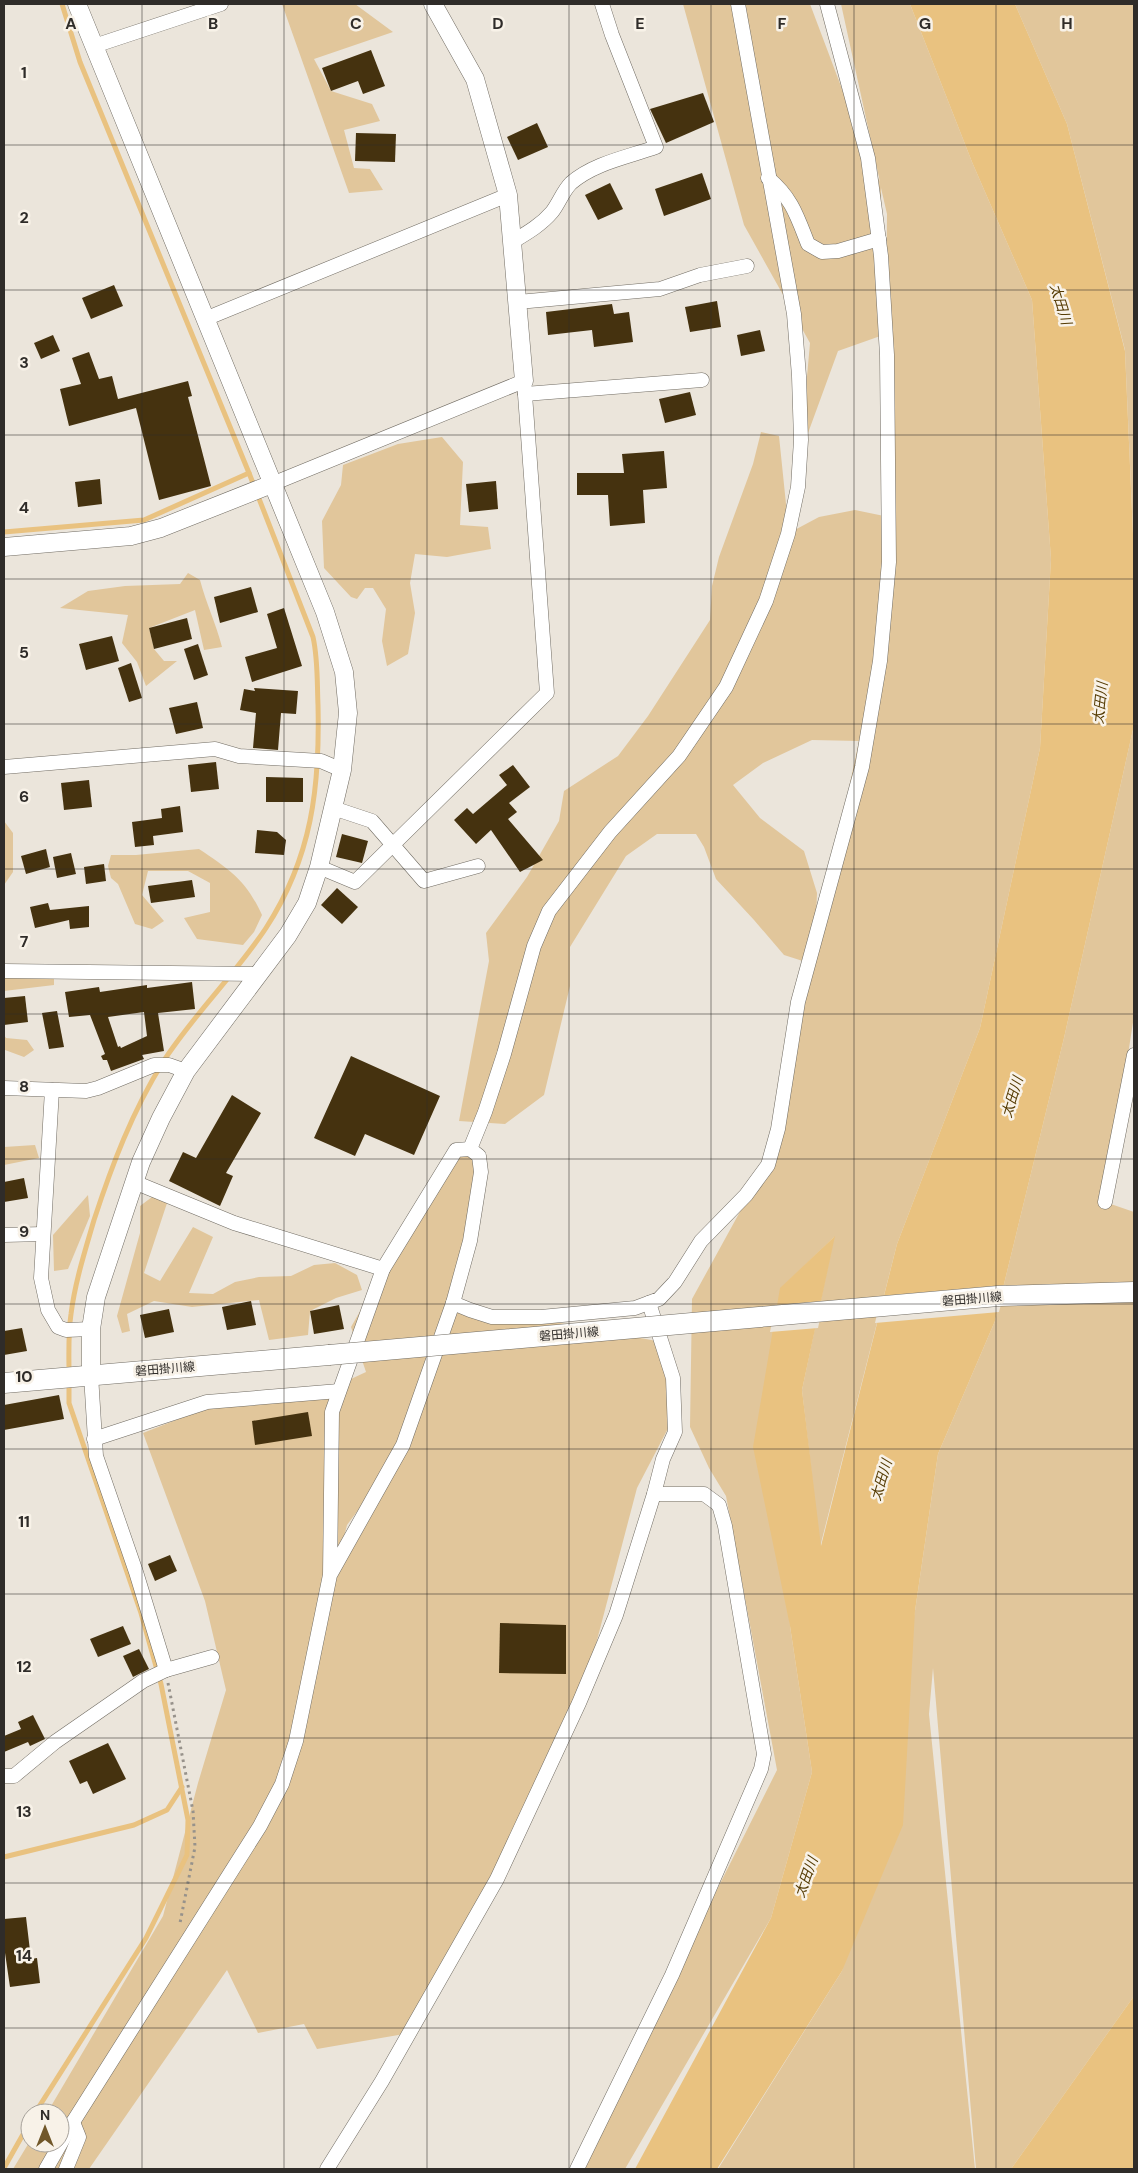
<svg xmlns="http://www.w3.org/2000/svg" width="1138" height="2173" font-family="'DM Sans','Noto Sans JP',sans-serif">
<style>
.green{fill:#e1c69b;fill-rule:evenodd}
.water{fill:#e9c280}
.pier{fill:#ebe5db}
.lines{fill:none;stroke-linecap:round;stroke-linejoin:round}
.stream{stroke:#e9c280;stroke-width:5}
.building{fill:#45320f;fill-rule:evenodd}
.minor-casing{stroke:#716c63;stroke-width:15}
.tertiary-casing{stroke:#716c63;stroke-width:19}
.secondary-casing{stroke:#716c63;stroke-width:21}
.path{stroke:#97928b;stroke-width:3;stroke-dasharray:2.5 4;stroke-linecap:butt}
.minor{stroke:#fff;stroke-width:14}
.tertiary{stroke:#fff;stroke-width:18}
.secondary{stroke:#fff;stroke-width:20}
.secondary-bridge-casing{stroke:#716c63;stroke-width:21;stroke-linecap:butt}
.secondary-bridge{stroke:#fff;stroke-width:20}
.grid{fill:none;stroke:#2f2c29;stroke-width:1;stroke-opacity:0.55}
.labels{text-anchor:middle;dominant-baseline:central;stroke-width:5;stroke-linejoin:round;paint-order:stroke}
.street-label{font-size:12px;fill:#2f2c29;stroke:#f8f2e8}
.water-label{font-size:14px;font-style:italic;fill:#563c04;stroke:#f8f2e8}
.grid-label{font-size:16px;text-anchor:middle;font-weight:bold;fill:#2f2c29;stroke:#f8f2e8;stroke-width:5;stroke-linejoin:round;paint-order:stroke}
</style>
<rect width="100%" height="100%" fill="#ebe5db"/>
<g class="green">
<polygon points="282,4 355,4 393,32 314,59 331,91 372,104 380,121 344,130 354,168 370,169 383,190 349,193"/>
<path d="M 683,4 L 810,4 L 868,158 L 880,182 L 841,4 L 910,4 L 972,162 L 1032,300 L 1051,559 L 1040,748 L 980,1028 L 897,1244 L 820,1547 L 802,1390 L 834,1237 L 780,1289 L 790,1626 L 812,1772 L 771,1918 L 625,2169 L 577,2169 L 777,1770 L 726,1496 L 709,1468 L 690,1427 L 692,1299 L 770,1157 L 859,741 L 812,740 L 763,763 L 733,785 L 760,818 L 804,851 L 817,893 L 815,943 L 809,963 L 784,955 L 754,920 L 716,879 L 704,847 L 696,834 L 657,834 L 626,856 L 570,947 L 570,986 L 544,1095 L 505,1124 L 459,1121 L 489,961 L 486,933 L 527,877 L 559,821 L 564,791 L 618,756 L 648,716 L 710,620 L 712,586 L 719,557 L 753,464 L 761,432 L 779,436 L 789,533 L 819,517 L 855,510 L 884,516 L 886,334 L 838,351 L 800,455 L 810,343 L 744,225 ZM 881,188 L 887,214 L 886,329 L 882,266 Z"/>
<polygon points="1015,4 1134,4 1134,557 1125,350 1067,124"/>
<polygon points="442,437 463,462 460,525 488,527 491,549 447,557 415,554 410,583 415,613 408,654 387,666 382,641 386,609 373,588 365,588 357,599 351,597 324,568 322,521 341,485 343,465 398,444"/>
<path d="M 188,573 L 200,580 C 206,603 216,624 222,647 L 204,650 L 195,610 L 149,628 L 154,649 L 164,661 L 177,661 L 146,686 L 137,662 L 122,643 L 128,615 L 60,608 L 88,591 L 125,586 L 180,584 Z"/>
<polygon points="1134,725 1134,1016 1105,1202 1134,1212 1134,1996 1011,2169 976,2169 933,1668 929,1714 975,2169 718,2169 842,1971 915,1611 938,1454 995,1321 1064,1038"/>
<polygon points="4,821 13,833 13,872 4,885"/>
<path d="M 199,849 C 230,870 246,880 262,915 L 254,932 L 243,945 L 197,939 L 184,918 L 210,912 L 210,883 L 188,871 L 148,871 L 142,895 L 164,921 L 152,929 L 135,924 L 118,884 L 111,878 L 108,866 L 111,855 L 136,855 Z"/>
<polygon points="4,975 54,976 54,985 4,991"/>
<polygon points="4,1035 6,1038 27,1040 34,1050 24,1057 5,1050"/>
<polygon points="35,1145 39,1158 4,1165 4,1147"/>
<path d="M 456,1150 L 479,1156 L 453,1303 L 662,1342 L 675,1415 L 637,1488 L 596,1644 L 540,1788 L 410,2033 L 317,2049 L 304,2024 L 258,2033 L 227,1970 L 89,2169 L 13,2169 L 30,2141 L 30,2143 L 60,2143 L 60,2113 L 47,2113 L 163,1916 L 198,1783 L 226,1690 L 205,1601 L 143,1433 L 224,1401 L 321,1393 L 366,1372 L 351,1327 L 406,1231 ZM 385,1474 L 342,1555 L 315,1650 L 347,1525 Z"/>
<polygon points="88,1195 90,1216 68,1269 54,1271 53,1235"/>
<polygon points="152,1197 169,1197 144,1273 160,1281 193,1227 213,1237 189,1293 213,1294 235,1282 259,1277 291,1276 314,1265 335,1263 357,1275 362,1290 336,1298 310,1311 308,1335 269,1340 259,1300 192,1307 154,1301 127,1314 130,1331 122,1333 117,1316 140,1233 140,1206"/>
</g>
<g class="water">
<polygon points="910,4 1015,4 1067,124 1125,351 1134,557 1134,725 1064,1038 995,1321 938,1454 915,1611 903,1825 842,1971 717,2169 635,2169 771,1918 812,1772 790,1626 753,1447 780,1288 835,1236 802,1390 821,1546 897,1244 980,1028 1040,748 1051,559 1032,300 972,162"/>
<polygon points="1134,1996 1134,2169 1011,2169"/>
</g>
<g class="pier">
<polygon points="1006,1285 999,1312 875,1323 881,1296"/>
<polygon points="824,1301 818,1328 770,1332 775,1305"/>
</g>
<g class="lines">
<g class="stream">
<path d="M 62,4 L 80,62 L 249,473 L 313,637 C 318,659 317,682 318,705 C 320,787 312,857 266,928 C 235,975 193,1015 163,1062 C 132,1112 112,1165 94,1220 C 85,1251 75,1282 71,1314 C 68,1334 69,1354 69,1374"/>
<polyline points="4,532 144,520 249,473"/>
<polyline points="4,1857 134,1825 167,1810 182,1787"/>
<polyline points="35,2113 146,1938 187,1855 188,1820 161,1684 141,1613 69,1403 69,1383"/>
<polyline points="4,2168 30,2122"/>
</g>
</g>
<g class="building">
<polygon points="371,50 385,86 363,94 358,81 331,91 322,68"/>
<polygon points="703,93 714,122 666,143 650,109"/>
<polygon points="537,123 548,147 518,160 507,137"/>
<polygon points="356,133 396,134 395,162 355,161"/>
<polygon points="702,173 711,199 664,216 655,189"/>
<polygon points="610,183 623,209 598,220 585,195"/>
<polygon points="114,285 123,306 91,319 82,298"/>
<polygon points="717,301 721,327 690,332 685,307"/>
<polygon points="612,304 614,314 629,312 633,342 594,347 592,330 548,335 546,312"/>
<polygon points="760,330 765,351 741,356 737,335"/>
<polygon points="53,335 60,351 41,359 34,343"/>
<polygon points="89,352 99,379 112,376 118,399 188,381 192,396 188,397 211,486 159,500 136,408 69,426 60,389 81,384 72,358"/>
<polygon points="690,392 696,415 665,423 659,399"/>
<polygon points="664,451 667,488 643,490 645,523 610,526 608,495 577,495 577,473 624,473 622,454"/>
<polygon points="100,479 102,504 78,507 75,482"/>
<polygon points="496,481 498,509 469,512 466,484"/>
<polygon points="251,587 258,612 220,623 214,597"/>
<polygon points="284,608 302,666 252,682 245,657 277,648 267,614"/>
<polygon points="187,618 192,639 154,649 149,628"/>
<polygon points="112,636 119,661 86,670 79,644"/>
<polygon points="198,644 208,675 194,680 184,649"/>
<polygon points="131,663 142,698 129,702 118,668"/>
<polygon points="254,688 298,691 296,714 281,713 278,750 253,748 256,713 240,710 244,689 255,691"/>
<polygon points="197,702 203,728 176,734 169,708"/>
<polygon points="216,762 219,789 191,792 188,765"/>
<polygon points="513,765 530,787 509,803 517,812 508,819 543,860 520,872 491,830 476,844 454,820 467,808 473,814 507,785 499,775"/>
<polygon points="266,777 303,778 303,802 266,802"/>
<polygon points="89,780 92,807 64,810 61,783"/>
<polygon points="180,806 183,832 153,836 154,845 135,847 132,822 162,818 161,809"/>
<polygon points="257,830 277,832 286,840 284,855 255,853"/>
<polygon points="342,834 368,841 362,863 336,857"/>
<polygon points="46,849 50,867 26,874 21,856"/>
<polygon points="71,853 76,874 57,878 53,857"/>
<polygon points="104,864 106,881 86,884 84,867"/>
<polygon points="192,880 195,897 151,903 148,886"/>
<polygon points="337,888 358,907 342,924 321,905"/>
<polygon points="48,903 50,910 89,906 89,927 70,929 69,920 35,928 30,907"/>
<path d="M 192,982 L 195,1009 L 158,1013 L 164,1051 L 142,1055 L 144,1059 L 111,1071 L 107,1060 L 103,1060 L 101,1056 L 105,1054 L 90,1015 L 69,1017 L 65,992 L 99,987 L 100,992 L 147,985 L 147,988 ZM 144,1012 L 147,1036 L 121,1048 L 120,1046 L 118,1047 L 108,1017 Z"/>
<polygon points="25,996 28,1022 4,1025 4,998"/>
<polygon points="57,1011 64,1047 49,1049 42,1013"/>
<polygon points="351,1056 440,1096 414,1155 365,1134 355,1156 314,1138"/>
<polygon points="232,1095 261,1113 226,1173 233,1176 220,1206 169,1181 183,1152 196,1158"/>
<polygon points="24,1178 28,1198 4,1202 4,1182"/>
<polygon points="251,1301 256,1325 227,1330 222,1307"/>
<polygon points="339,1305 344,1329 314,1334 310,1311"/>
<polygon points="169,1309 174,1332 145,1338 140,1315"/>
<polygon points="22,1328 27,1351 4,1355 4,1331"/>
<polygon points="59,1395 64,1419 4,1430 4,1405"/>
<polygon points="308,1412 312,1436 255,1445 252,1421"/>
<polygon points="170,1555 177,1571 155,1581 148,1564"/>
<polygon points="500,1623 566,1625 566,1674 499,1673"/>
<polygon points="123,1626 131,1644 98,1657 90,1639"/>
<polygon points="139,1649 149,1669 133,1677 123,1656"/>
<polygon points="33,1715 45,1739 30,1746 28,1742 4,1752 4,1736 21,1729 18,1722"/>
<polygon points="108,1743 126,1779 93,1794 87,1781 80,1784 69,1761"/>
<polygon points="26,1917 31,1959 37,1958 40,1983 10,1987 4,1946 4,1919"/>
</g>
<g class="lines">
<g class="minor-casing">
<g id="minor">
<polyline points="94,46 221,4"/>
<path d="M 768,178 C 792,198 797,216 808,244 L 822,252 L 838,251 L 879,239"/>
<path d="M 512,242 C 527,233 541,225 552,212 C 559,203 563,191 571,183 C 594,163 628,157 656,147 L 612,35 L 602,4"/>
<polyline points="518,302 660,289 700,275 747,266"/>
<polyline points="205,319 508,195"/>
<polyline points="525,394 702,380"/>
<polyline points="272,484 524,381 547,693 355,882 319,867"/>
<polyline points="4,767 215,749 239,756 321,761 342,770"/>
<polyline points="333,808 372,821 424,881 478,866"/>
<polyline points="4,971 259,974"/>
<polyline points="4,1088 86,1091 98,1088 154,1065 169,1065 186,1071"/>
<polyline points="52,1090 41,1278 48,1310 58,1327 66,1330 91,1329"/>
<polyline points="470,1149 485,1112 504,1054 534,946 549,911 610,832 679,756 726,687 766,601 788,534 798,487 801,440 799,376 794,314 738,4"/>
<polyline points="134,1182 234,1223 383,1269"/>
<polyline points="1105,1202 1134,1055"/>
<polyline points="4,1235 43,1234"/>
<polyline points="453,1303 470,1310 492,1317 541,1317 635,1308 659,1299 675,1282 701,1241 746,1195 768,1165 778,1129 798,1002 862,767 880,661 889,562 887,355 881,256 868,158 827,4"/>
<polyline points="91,1375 96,1456 136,1572 166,1670"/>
<polyline points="94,1439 207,1402 339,1391"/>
<polyline points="4,1776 14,1776 55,1742 143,1681 166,1670 212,1657"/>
<polyline points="46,2169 73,2122 260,1826 282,1784 296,1741 330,1575 332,1412 383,1269 456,1150 470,1149 479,1156 481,1172 470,1241 453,1303 403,1445 330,1575"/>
<polyline points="66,2169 79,2137 73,2122"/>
<polyline points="327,2169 382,2081 497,1879 579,1703 616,1615 654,1494 663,1459 675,1432 673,1378 649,1303"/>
<polyline points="577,2169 672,1975 761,1769 764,1754 725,1526 719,1505 704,1494 654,1494"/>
</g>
</g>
<g class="tertiary-casing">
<g id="tertiary">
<polyline points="77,4 325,612 344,672 348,713 342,770 319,867 307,903 288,935 186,1071 161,1118 141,1162 96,1297 91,1329 91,1375"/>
<polyline points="433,4 475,79 508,195 524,381"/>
<polyline points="4,547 131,536 161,528 272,484"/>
</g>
</g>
<g class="secondary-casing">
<polyline id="secondary" points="4,1383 329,1355"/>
</g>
<polyline class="path" points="168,1683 193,1811 195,1847 180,1923"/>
<use href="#minor" class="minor"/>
<use href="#tertiary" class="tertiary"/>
<use href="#secondary" class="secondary"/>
<g class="secondary-bridge-casing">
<polyline id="secondary-bridge" points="329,1355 998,1296 1134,1292"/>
</g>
<use href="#secondary-bridge" class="secondary-bridge"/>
</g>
<path class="grid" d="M 142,4 L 142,2169M 284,4 L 284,2169M 427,4 L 427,2169M 569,4 L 569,2169M 711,4 L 711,2169M 854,4 L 854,2169M 996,4 L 996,2169M 4,145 L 1134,145M 4,290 L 1134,290M 4,435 L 1134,435M 4,579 L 1134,579M 4,724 L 1134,724M 4,869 L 1134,869M 4,1014 L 1134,1014M 4,1159 L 1134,1159M 4,1304 L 1134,1304M 4,1449 L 1134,1449M 4,1594 L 1134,1594M 4,1738 L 1134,1738M 4,1883 L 1134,1883M 4,2028 L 1134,2028"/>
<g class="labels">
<g class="street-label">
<text transform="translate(972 1299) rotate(-5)">磐田掛川線</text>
<text transform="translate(569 1334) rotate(-5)">磐田掛川線</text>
<text transform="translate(165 1369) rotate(-5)">磐田掛川線</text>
</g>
<g class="water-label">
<text transform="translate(1061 304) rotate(73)">太田川</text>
<text transform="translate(1100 703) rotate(-84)">太田川</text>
<text transform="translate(1012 1097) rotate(-73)">太田川</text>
<text transform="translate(881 1480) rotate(-73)">太田川</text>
<text transform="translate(806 1877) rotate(-70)">太田川</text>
</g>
</g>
<g class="grid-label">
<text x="71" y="29">A</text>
<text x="213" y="29">B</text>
<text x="356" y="29">C</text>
<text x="498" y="29">D</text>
<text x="640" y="29">E</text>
<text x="782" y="29">F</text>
<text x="925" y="29">G</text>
<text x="1067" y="29">H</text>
<text x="24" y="78">1</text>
<text x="24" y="223">2</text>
<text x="24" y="368">3</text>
<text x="24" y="513">4</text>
<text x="24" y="658">5</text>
<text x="24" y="802">6</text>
<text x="24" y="947">7</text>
<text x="24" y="1092">8</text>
<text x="24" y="1237">9</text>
<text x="24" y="1382">10</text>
<text x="24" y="1527">11</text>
<text x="24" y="1672">12</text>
<text x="24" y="1817">13</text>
<text x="24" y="1961">14</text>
</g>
<rect width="1138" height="2173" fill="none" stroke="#2f2c29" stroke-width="10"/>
<g transform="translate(45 2128)"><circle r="24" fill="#f8f2e8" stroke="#a8a39c"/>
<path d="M0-4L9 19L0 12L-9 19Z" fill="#715729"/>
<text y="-8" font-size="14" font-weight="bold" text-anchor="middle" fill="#2f2c29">N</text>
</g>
</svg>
